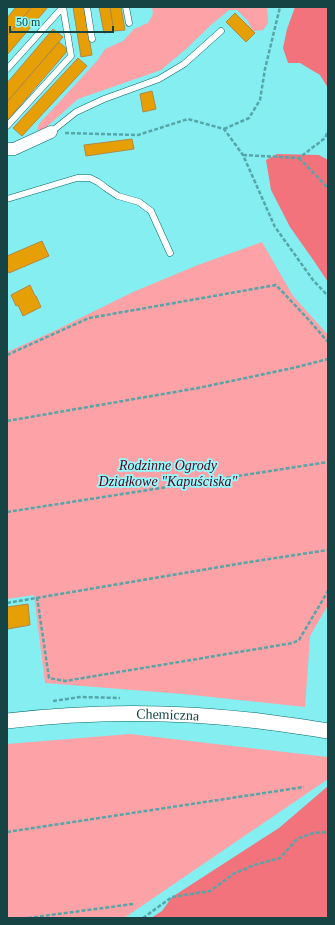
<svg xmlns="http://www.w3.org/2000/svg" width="335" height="925" font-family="Georgia,serif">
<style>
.green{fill:#fda2a6}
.forest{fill:#f3737d}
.building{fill:#e6a005;stroke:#b18746}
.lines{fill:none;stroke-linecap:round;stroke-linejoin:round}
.service-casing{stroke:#07686a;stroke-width:7}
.minor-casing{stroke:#07686a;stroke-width:13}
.tertiary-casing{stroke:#07686a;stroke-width:16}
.path{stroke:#56a5a7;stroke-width:2.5;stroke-dasharray:4 2;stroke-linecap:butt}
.service{stroke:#fff;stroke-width:6}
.minor{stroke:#fff;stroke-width:12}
.tertiary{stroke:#fff;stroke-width:15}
.labels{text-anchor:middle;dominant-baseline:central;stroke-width:3.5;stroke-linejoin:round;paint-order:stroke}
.park-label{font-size:14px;font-style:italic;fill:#550215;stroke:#93fbfd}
.street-label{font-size:14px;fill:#164444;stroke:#93fbfd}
</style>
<rect width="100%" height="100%" fill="#85eef0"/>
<g class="green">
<polygon points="152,7 267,7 268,23 263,30 253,31 247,20 237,10 229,10 212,24 186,49 161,70 78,99 43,130 37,130 39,124 97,61 105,49 123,41 134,29 148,23 153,14"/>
<polygon points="262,242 293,296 328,335 328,605 310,636 305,707 183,694 45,683 34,595 7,599 7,352 52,332 133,292 198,265"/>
<polygon points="130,734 328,757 328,779 124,918 7,918 7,744"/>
</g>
<g class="forest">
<polygon points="295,7 328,7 328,88 320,75 300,63 288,63 283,48 287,29"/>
<polygon points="277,154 319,155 328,160 328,282 314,261 290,227 271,190 266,160"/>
<polygon points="328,786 328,918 151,918 162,911 172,897 279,828"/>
</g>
<g class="building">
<polygon points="16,7 32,7 7,36 7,18"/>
<polygon points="32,7 48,7 7,55 7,36"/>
<polygon points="73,7 84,7 92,55 81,57"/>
<polygon points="99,7 110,7 114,31 104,33"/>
<polygon points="110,7 121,7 125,30 114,31"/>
<polygon points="235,13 255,33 246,42 226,22"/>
<polygon points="53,29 63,37 7,102 7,83"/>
<polygon points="59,42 68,50 7,121 7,102"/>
<polygon points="78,58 87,66 22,136 13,128"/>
<polygon points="152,91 156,109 143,112 140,94"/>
<polygon points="132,139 134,149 86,156 84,145"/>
<polygon points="42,241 49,256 9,273 7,270 7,256"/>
<polygon points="30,285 35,296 36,296 41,307 23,316 18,305 16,306 11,295"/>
<polygon points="28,604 30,625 8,629 7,607"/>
</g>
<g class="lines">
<g class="service-casing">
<g id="service">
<polyline points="87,7 92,39"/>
<polyline points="126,7 129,23"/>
<polyline points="7,69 63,7"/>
<polyline points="7,126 71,56 63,7"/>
<polyline points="51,132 76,112 104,99 159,79 184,64 221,31"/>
<polyline points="7,199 77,178 90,178 98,182 106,188 118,196 139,202 151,211 170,253"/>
</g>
</g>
<g class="minor-casing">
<polyline id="minor" points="7,149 14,149 51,132"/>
</g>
<g class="tertiary-casing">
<g id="tertiary">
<path id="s1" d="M 7,721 C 91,711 175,711 259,721 C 282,724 305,727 328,731"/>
</g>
</g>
<g class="path">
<polyline points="224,129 249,118 260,100 265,69 280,7"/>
<polyline points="65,133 138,135 188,119 224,129 243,155 275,227 313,280 328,296"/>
<polyline points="243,155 299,158 325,138 328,131"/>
<polyline points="299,158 328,188"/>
<polyline points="7,355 89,318 276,285 308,319 328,342"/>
<polyline points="7,421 198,388 293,368 328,359"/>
<polyline points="7,512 328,462"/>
<polyline points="37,597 49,678 65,681 293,643 299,640 328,591"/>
<polyline points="7,603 243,563 328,550"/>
<polyline points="53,701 80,697 120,698"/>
<polyline points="7,832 304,787"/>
<polyline points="28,918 133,904"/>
<polyline points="143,918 172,897 210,891 235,873 254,865 280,858 297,839 313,833 328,832"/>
</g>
<use href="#service" class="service"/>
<use href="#minor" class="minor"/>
<use href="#tertiary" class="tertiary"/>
</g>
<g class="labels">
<g class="park-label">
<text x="168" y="465">Rodzinne Ogrody<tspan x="168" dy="16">Działkowe "Kapuściska"</tspan></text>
</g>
<g class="street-label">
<text stroke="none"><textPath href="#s1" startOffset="161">Chemiczna</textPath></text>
</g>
</g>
<rect width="335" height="925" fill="none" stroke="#164444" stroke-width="16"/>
<path d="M10 26v6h103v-6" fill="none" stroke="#164444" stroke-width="2"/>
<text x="16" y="26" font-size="12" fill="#164444" stroke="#93fbfd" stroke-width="3" paint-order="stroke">50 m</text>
</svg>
